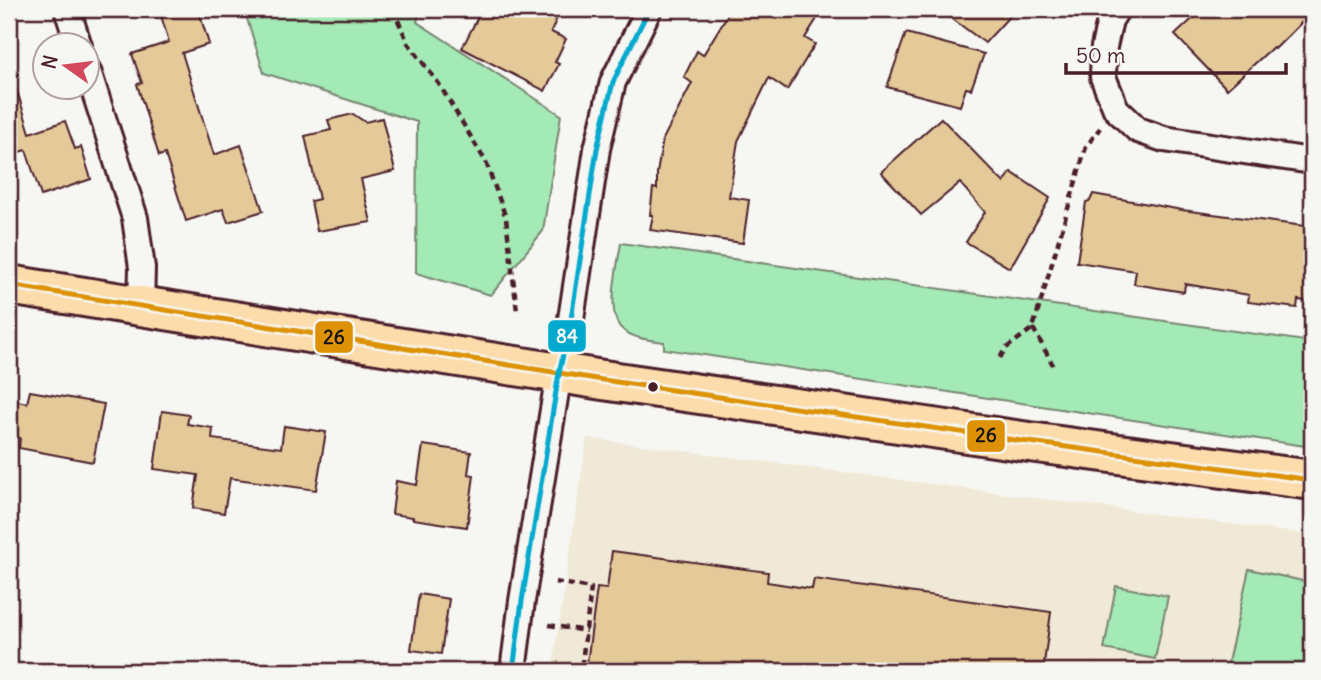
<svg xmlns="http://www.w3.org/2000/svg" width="1321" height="680" font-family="Delius,sans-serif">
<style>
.built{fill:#f1e9d7}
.green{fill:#a4eab6;stroke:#778470;stroke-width:2}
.building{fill:#e4ca99;stroke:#4a1f2b;stroke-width:2}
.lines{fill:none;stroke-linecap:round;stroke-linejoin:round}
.minor-casing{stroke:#4a1f2b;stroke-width:30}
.primary-casing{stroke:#4a1f2b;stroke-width:44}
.path{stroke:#4a1f2b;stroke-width:4.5;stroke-dasharray:7 5;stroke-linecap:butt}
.minor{stroke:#f6f6f2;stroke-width:24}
.primary{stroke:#fddcac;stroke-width:38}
.bus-1-casing{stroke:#f6f6f2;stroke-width:10}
.bus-2-casing{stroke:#f6f6f2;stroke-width:10}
.bus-1{stroke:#dd9206;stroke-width:5}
.bus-2{stroke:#00a9ce;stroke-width:5}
.bus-dot{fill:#4a1f2b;stroke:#f6f6f2;stroke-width:2.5}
.line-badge{stroke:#f6f6f2;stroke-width:2.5}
.badge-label{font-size:19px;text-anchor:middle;font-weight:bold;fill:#fff}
.pale-badge-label{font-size:19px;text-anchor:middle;font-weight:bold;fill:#111}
</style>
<rect width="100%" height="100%" fill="#f6f6f2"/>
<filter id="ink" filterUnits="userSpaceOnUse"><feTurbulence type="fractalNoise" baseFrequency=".0143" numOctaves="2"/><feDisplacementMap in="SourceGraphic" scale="14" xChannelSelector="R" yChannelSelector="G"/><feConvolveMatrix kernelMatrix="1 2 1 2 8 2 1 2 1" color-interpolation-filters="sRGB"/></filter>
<g filter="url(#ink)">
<polygon class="built" points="587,438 1312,535 1312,671 552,671"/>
<g class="green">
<polygon points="244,9 420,9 417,22 561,115 543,231 491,295 416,273 417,122 264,73"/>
<path d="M 621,243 L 1312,342 L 1312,447 L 664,349 L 664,342 C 650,340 633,339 622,329 C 605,314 618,264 621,243 Z"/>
<polygon points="1249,569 1312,583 1312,671 1226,671"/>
<polygon points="1116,586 1168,596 1155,659 1104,649"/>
</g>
<g class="building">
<polygon points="159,9 198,9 209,44 182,53 214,155 241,145 263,211 228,222 223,209 186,221 165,154 159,156 137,84 142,83 132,54 169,42"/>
<polygon points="482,9 561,9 551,32 566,39 555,62 559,64 545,91 462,48"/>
<polygon points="731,9 823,9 805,38 815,44 787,90 769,78 738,141 729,197 749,200 743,243 650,230 653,215 650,215 653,188 657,189 657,173 663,139 692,83 684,77 697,51 703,55"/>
<polygon points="939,9 1016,9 985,43"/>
<polygon points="1203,9 1312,9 1312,12 1275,49 1273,47 1227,89 1175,35"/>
<polygon points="906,33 984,54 971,89 966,88 960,106 887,87"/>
<polygon points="14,81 30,133 65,121 75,149 81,147 91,179 41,196 26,150 9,155 9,82"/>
<polygon points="353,114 365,122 382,118 395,171 361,179 371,222 317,231 311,201 319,199 305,136 331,130 328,120"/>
<polygon points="941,118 1004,183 1011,172 1050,198 1010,268 966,242 985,212 960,183 921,215 881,172"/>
<polygon points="1093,194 1182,210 1312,227 1312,302 1298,300 1297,308 1248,302 1249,295 1185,284 1184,292 1134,284 1136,271 1077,262 1086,202 1090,201"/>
<polygon points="30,391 104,404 93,462 19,448 20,438 9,435 9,399 27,403"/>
<polygon points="162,411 189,415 187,424 213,428 212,439 281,448 284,426 326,432 316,490 230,478 224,513 193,508 198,475 154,469"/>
<polygon points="423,445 471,452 468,474 474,475 467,527 413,519 413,517 392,514 396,481 417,485"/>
<polygon points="612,551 768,572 767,582 812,589 814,579 1051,612 1043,671 586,671 597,588 607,589"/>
<polygon points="419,594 449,599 441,654 411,650"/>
</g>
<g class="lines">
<g class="minor-casing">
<g id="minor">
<polyline points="67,9 79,46"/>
<polyline points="1117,9 1110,20 1104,47 1103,77 1116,109 1138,130 1164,139 1312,161"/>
<polyline points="88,71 135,218 142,268 141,306"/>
<polyline points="513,671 522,601 559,373 571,319 597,149 613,82 649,9"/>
</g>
</g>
<g class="primary-casing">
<polyline id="primary" points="9,285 603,380 1022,441 1312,480"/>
</g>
<g class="path">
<polyline points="393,9 408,43 439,84 486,162 506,218 517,311"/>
<polyline points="1033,328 1053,365"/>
<polyline points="1000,358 1005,349 1033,328 1086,147 1100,128"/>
<polyline points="555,582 591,588 581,671"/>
<polyline points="549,625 586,631"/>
</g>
<use href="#minor" class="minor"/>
<use href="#primary" class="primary"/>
<g class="bus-1-casing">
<polyline id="bus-1" points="9,285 603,380 1022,441 1312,480"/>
</g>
<g class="bus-2-casing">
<polyline id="bus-2" points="513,671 522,601 559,373 571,319 597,149 613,82 649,9"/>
</g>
<use href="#bus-1" class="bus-1"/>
<use href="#bus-2" class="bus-2"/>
</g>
</g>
<circle class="bus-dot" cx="653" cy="387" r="6"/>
<g class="line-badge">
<rect x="547" y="319" width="40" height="34" rx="7" fill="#00a9ce"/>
<rect x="314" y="320" width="40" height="34" rx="7" fill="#dd9206"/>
<rect x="966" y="419" width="40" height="34" rx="7" fill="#dd9206"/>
</g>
<g class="badge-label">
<text x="567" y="343">84</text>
</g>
<g class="pale-badge-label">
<text x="334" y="344">26</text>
<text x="986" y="442">26</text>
</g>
<rect width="1321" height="680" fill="none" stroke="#f6f6f2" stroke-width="35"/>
<rect x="18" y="18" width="1286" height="645" fill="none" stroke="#4a1f2b" stroke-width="2.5" filter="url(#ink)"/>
<g transform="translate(66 66) rotate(284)"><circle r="33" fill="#f6f6f2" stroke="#b1a0a2" stroke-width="2"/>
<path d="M0-5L12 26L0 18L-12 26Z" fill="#d1495b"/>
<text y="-10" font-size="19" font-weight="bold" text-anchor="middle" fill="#4a1f2b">N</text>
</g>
<path d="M1066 63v10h220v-10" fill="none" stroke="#4a1f2b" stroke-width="3.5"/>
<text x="1076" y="63" font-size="21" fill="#4a1f2b" stroke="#f6f6f2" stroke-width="5" paint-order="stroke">50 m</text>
</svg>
